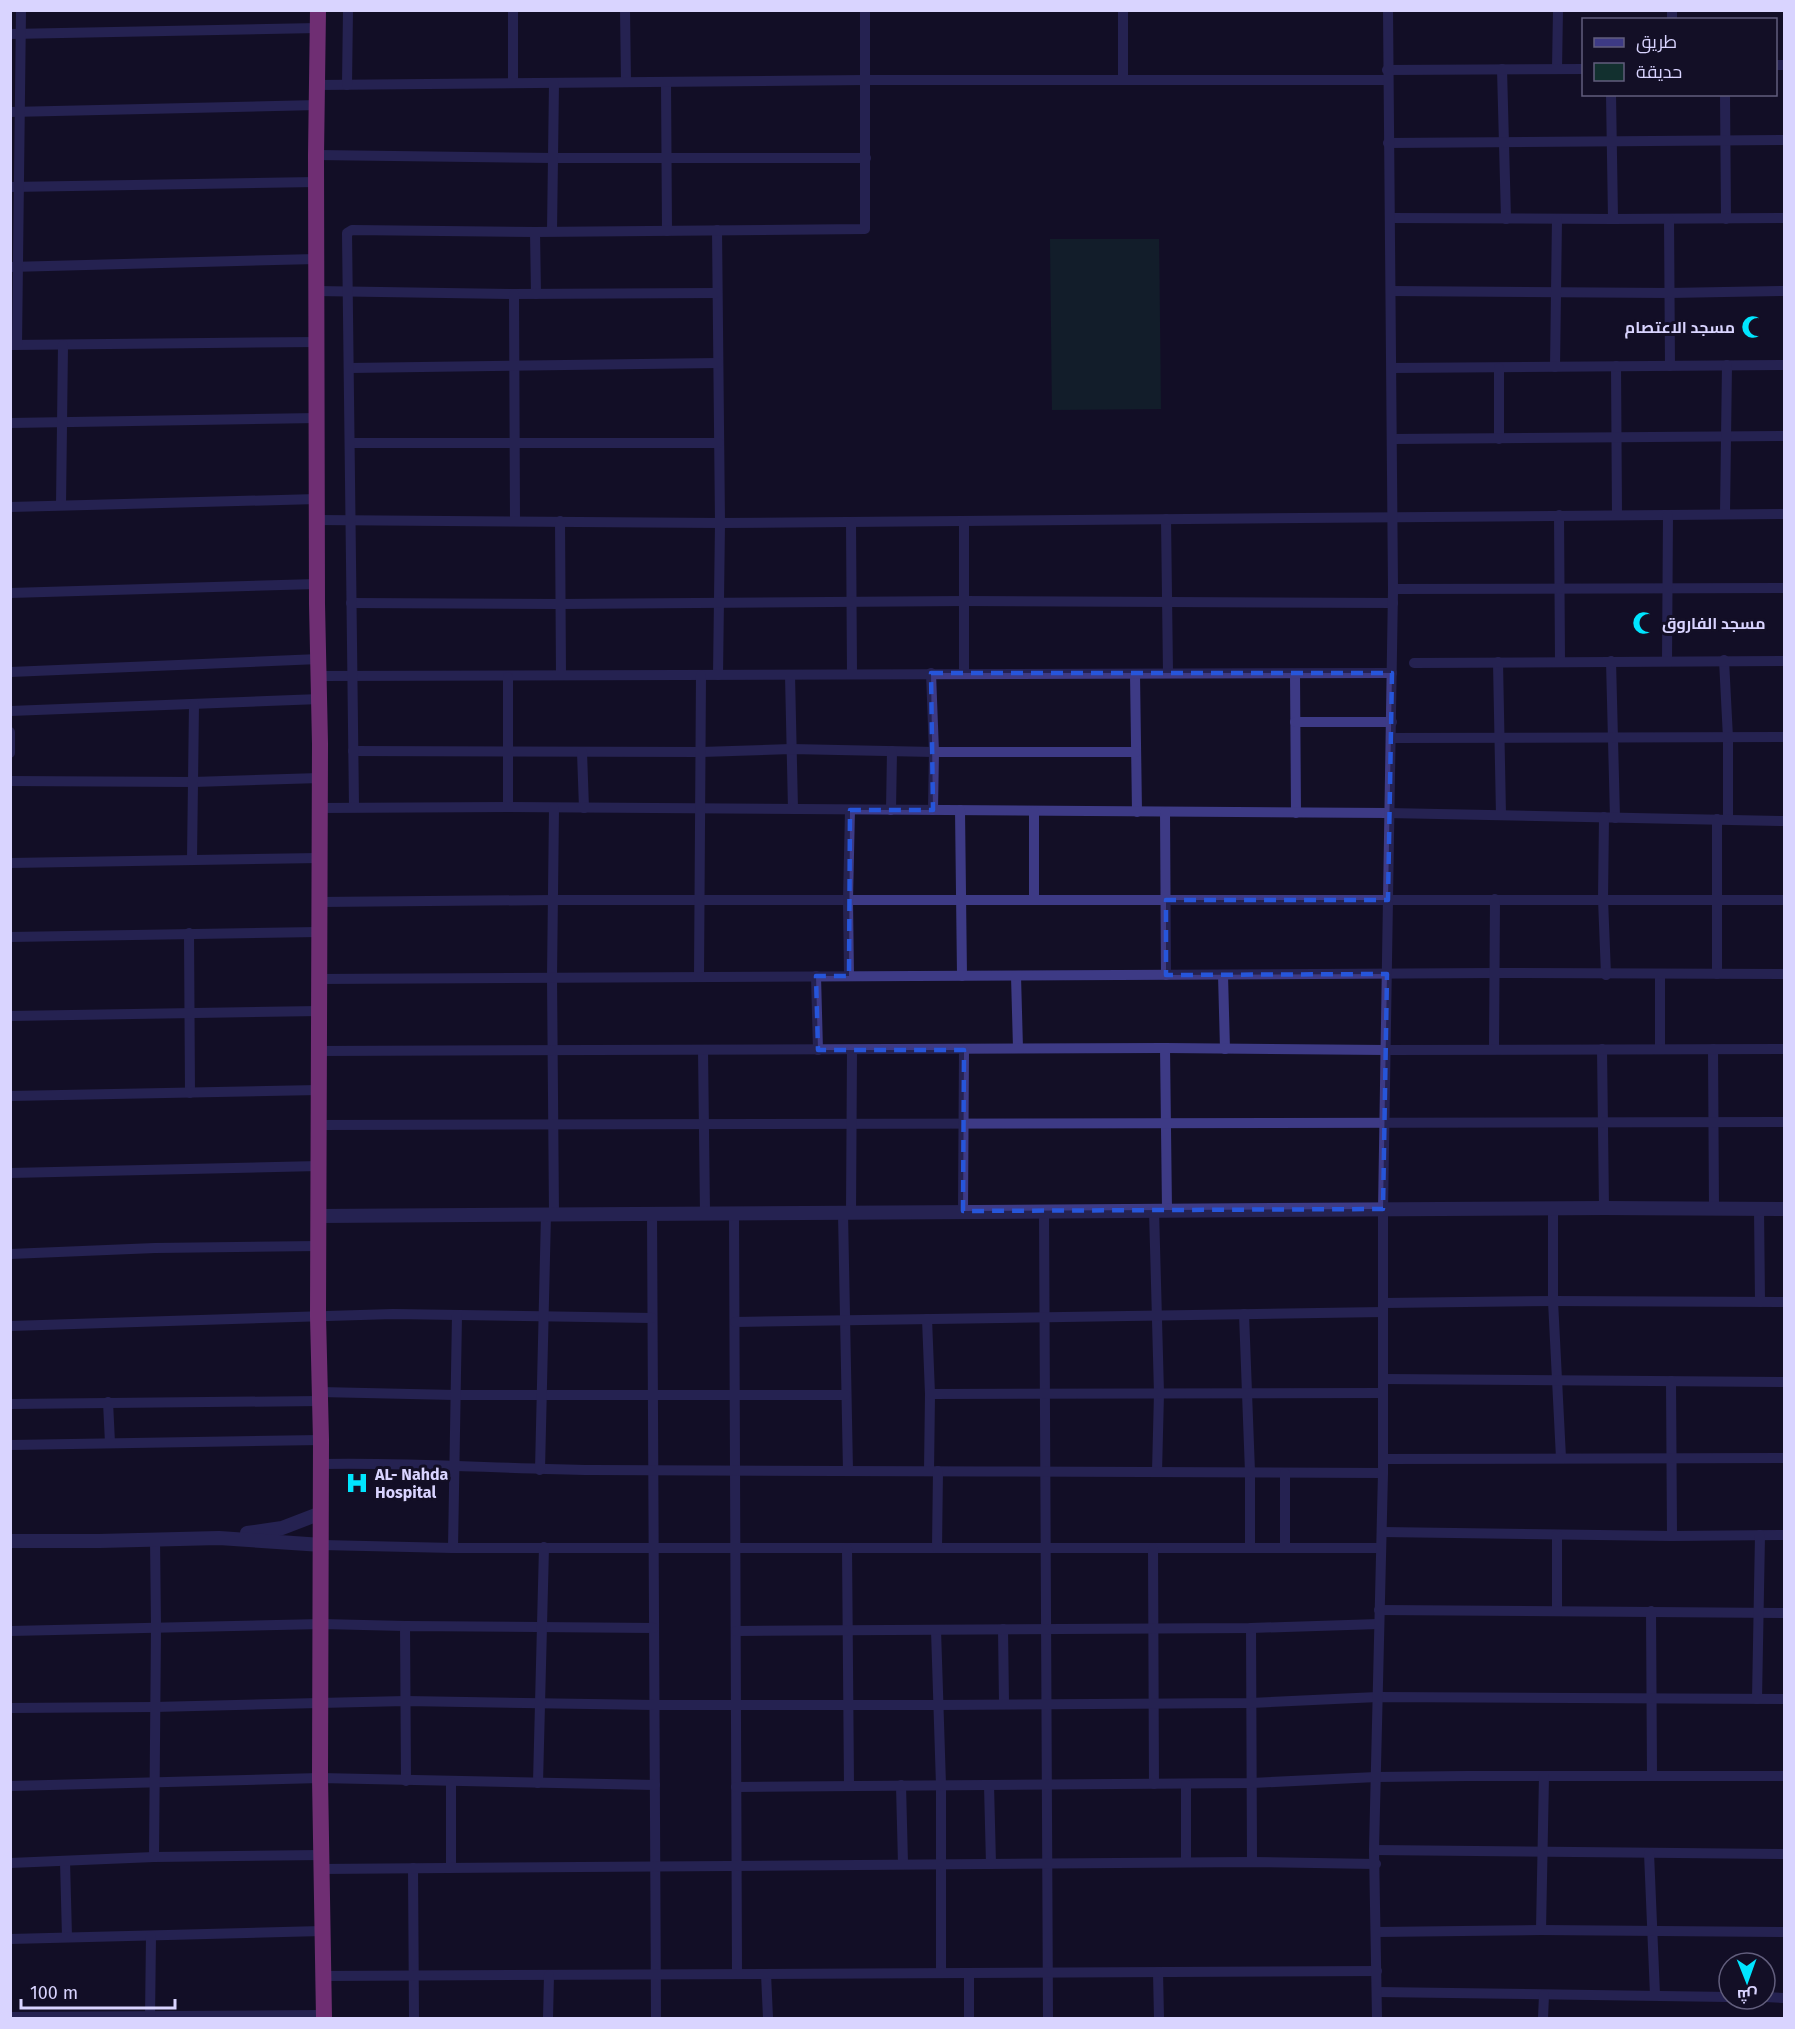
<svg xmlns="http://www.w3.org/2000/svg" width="1795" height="2029" font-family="'Fira Sans',Cairo,sans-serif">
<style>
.green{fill:#12302f}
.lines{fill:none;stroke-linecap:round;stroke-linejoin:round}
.minor{stroke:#3d3a85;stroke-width:10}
.tertiary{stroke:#3d3a85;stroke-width:14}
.trunk{stroke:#e055d1;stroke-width:16}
.marked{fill:none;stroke:#2655da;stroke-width:4.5;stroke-dasharray:12 8;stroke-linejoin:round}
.labels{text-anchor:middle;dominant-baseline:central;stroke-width:6;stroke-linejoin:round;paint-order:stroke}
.poi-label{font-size:16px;font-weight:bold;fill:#d9d4ff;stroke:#130f26;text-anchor:start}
</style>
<rect width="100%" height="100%" fill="#130f26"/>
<polygon class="green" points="1050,239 1159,239 1161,409 1052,410"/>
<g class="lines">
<g class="minor">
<polyline points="513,10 513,83"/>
<polyline points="625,10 626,82"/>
<polyline points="1672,10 1672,20"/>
<polyline points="10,34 318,28"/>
<polyline points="1776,65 1784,65"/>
<polyline points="1502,69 1506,219"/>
<polyline points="1557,69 1558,10"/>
<polyline points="1387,70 1584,69"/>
<polyline points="1123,80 1123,10"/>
<polyline points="666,83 667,231"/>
<polyline points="318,85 866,80 1387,80"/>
<polyline points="347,85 348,10"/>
<polyline points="1611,94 1613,219"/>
<polyline points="1725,94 1726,219"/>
<polyline points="10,112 318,105"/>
<polyline points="1388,143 1784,140"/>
<polyline points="316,155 553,158 866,158"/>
<polyline points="10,187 316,182"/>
<polyline points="1390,218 1613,219 1784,218"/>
<polyline points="1669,219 1670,366"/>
<polyline points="717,230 720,523 718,675"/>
<polyline points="552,231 554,83"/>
<polyline points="535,232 536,294"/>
<polyline points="10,267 316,259"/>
<polyline points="316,291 514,294 717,293"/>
<polyline points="1391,291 1669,293 1784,291"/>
<polyline points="514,294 515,521"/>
<polyline points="11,345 317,342"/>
<polyline points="17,345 21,10"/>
<polyline points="1616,366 1617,515"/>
<polyline points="1555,367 1557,219"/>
<polyline points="350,368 718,363"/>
<polyline points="1392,368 1784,365"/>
<polyline points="1499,368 1499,439"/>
<polyline points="10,423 317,418"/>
<polyline points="1393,439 1784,436"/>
<polyline points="350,443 719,443"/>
<polyline points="61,505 63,345"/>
<polyline points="10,507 317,499"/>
<polyline points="1725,513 1727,365"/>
<polyline points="1559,515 1560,661"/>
<polyline points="1166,519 1168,673"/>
<polyline points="317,520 720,523 1784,514"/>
<polyline points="560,521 561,675"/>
<polyline points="851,522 852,674"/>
<polyline points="1393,589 1784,588"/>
<polyline points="10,593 317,584"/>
<polyline points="351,603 560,604 964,601 1393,603"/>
<polyline points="1724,660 1728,738 1728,819"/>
<polyline points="1611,661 1615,818"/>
<polyline points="1667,661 1668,515"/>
<polyline points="1498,662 1501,815"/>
<polyline points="1414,663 1784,661"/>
<polyline points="10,672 319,659"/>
<polyline points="931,673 934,752 933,810"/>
<polyline points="964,673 964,521"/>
<polyline points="1135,674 1137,812"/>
<polyline points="1295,674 1296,813"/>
<polyline points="790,675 793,809"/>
<polyline points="320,676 1392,673"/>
<polyline points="10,711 320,699"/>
<polyline points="1295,722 1392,722"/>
<polyline points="10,732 10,753"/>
<polyline points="1391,738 1784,737"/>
<polyline points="353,751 701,752 791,749 934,752 1136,752"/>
<polyline points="582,752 584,808"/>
<polyline points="10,781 193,782 320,778"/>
<polyline points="354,807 347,233 352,230 535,232 865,229 865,10"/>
<polyline points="508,807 508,677"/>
<polyline points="320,808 508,807 1388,813 1784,821"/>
<polyline points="554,808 552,977 554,1214"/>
<polyline points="891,810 892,751"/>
<polyline points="960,810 962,976"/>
<polyline points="1034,811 1034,900"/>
<polyline points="1165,812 1166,975"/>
<polyline points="1604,817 1603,899 1606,975"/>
<polyline points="192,860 194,704"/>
<polyline points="10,863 319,858"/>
<polyline points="319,902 553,900 1784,900"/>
<polyline points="189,933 190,1093"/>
<polyline points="10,937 318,932"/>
<polyline points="1660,974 1660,1049"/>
<polyline points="1717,974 1717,819"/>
<polyline points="1223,975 1225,1049"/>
<polyline points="816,976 818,1050"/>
<polyline points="849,976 848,900 850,810"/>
<polyline points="1016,976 1018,1048"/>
<polyline points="699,977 701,675"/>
<polyline points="318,979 1494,973 1784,974"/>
<polyline points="10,1016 319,1011"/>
<polyline points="1165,1048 1167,1210"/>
<polyline points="1494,1049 1495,899"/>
<polyline points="1602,1049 1604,1208"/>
<polyline points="1713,1049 1714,1210"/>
<polyline points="703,1050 705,1213"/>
<polyline points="318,1051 1165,1048 1386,1050 1784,1049"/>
<polyline points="10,1096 319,1090"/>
<polyline points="319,1125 1784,1122"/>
<polyline points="10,1173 319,1166"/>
<polyline points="1553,1209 1553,1301 1561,1458"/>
<polyline points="1759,1209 1760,1302"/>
<polyline points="1154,1210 1159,1393 1157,1472"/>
<polyline points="963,1211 964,1050"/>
<polyline points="1044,1211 1048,2018"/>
<polyline points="851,1212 852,1050"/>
<polyline points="652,1213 656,2018"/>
<polyline points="734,1213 737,1974"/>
<polyline points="843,1213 848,1471"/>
<polyline points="10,1254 155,1248 318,1246"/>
<polyline points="1384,1303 1553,1301 1784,1302"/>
<polyline points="1244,1314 1250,1472 1250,1548"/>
<polyline points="927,1319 930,1394 929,1471"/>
<polyline points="735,1322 1383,1312"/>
<polyline points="10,1326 393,1314 652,1318"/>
<polyline points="1383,1379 1784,1382"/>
<polyline points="1671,1381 1672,1536"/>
<polyline points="320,1392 455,1395 846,1395"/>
<polyline points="930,1394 1383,1393"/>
<polyline points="108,1402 110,1443"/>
<polyline points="10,1404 320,1401"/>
<polyline points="10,1445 321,1440"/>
<polyline points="1383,1459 1784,1458"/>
<path d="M 321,1464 C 412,1462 502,1469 593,1470 C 856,1471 1120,1472 1383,1473"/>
<polyline points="540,1470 546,1214"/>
<polyline points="1285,1473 1285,1548"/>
<polyline points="1382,1532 1672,1536 1784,1535"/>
<polyline points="1557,1535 1557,1611"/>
<polyline points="322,1545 453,1548 1381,1548"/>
<polyline points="453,1548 457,1315"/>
<polyline points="847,1548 849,1786"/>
<polyline points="937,1548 938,1471"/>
<polyline points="1153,1548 1154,1784"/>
<polyline points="1379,1610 1784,1613"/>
<polyline points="1651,1611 1652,1775"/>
<polyline points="1251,1628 1252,1862"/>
<polyline points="1003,1629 1004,1703"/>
<polyline points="936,1630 941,1785 941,1973"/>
<polyline points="10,1631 322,1624 405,1626"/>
<polyline points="736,1631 1251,1628 1379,1624"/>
<polyline points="1757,1699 1760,1535"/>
<polyline points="10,1708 154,1707 406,1701 654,1705 938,1705 1251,1703 1378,1697 1784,1699"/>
<polyline points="406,1781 405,1626 654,1628"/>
<polyline points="538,1783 544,1547"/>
<polyline points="901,1785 903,1864"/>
<polyline points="989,1785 991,1864"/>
<polyline points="10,1786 320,1778 655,1785"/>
<polyline points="736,1787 1252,1783 1376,1777 1466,1776 1784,1776"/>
<polyline points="1374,1850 1784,1854"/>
<polyline points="1649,1853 1655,1995"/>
<polyline points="154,1857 156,1627 155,1539"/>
<polyline points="65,1861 67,1937"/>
<polyline points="1186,1862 1186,1784"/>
<polyline points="10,1863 154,1857 321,1855"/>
<polyline points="413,1868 414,2018"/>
<polyline points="451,1868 451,1782"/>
<polyline points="321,1869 1252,1862 1376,1864"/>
<polyline points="1541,1930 1544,1776"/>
<polyline points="1377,1932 1541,1930 1784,1932"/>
<polyline points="10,1939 322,1931"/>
<polyline points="1158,1972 1159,2018"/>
<polyline points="969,1973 969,2018"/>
<polyline points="766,1974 768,2018"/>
<polyline points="323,1976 1377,1971"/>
<polyline points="1377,1992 1729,1997"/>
<polyline points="1765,1997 1784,1998"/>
<polyline points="10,2017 324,2015"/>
<polyline points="150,2018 151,1936"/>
<polyline points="548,2018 549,1975"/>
<polyline points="1377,2018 1374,1850 1383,1473 1383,1209 1393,589 1388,10"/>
<polyline points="1543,2018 1544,1995"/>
</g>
<g class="tertiary">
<polyline points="319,1216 1604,1208 1784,1209"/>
<polyline points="247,1533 282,1528 321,1513"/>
<polyline points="10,1541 99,1541 219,1538 322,1545"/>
</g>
<polyline class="trunk" points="318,10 316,155 317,604 320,744 318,1316 321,1440 320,1778 324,2018"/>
</g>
<path d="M0 0H1795V2029H0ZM 931,673 L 1392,673 L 1388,900 L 1166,900 L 1166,975 L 1387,974 L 1383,1209 L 963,1211 L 964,1050 L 818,1050 L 816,976 L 849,976 L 850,810 L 933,810 Z" fill="#130f26" fill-opacity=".55" fill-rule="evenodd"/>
<path class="marked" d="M 931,673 L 1392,673 L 1388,900 L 1166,900 L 1166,975 L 1387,974 L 1383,1209 L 963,1211 L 964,1050 L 818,1050 L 816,976 L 849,976 L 850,810 L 933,810 Z"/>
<defs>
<g id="mosque-bare" transform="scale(1.8)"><path d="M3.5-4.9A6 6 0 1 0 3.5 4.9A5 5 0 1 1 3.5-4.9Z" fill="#00e5ff" stroke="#130f26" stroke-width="2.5" paint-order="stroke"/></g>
<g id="hospital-bare" transform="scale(1.8)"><path d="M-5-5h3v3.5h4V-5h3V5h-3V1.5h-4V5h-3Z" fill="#00e5ff" stroke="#130f26" stroke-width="2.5" paint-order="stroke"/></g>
</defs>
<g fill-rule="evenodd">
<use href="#mosque-bare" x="1753" y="327"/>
<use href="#mosque-bare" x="1644" y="623"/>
<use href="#hospital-bare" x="357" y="1483"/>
</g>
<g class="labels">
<g class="poi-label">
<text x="1735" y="327" text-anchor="end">مسجد الاعتصام</text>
<text x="1662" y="623">مسجد الفاروق</text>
<text x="375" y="1474">AL- Nahda<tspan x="375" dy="18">Hospital</tspan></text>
</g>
</g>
<rect width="1795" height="2029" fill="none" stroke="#d9d4ff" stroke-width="24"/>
<rect x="1582" y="18" width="195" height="78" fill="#130f26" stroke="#625e7d" stroke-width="1.5"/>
<rect x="1594" y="38" width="30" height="9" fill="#3d3a85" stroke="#625e7d" stroke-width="1.5"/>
<text x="1636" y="48" font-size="18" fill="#d9d4ff">طريق</text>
<rect x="1594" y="63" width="30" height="18" fill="#12302f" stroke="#625e7d" stroke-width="1.5"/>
<text x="1636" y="78" font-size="18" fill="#d9d4ff">حديقة</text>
<g transform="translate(1747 1981) rotate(179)"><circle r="28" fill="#130f26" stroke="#625e7d" stroke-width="1.5"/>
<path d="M0-4.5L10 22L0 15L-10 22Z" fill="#00e5ff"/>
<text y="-9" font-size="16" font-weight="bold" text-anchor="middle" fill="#d9d4ff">ش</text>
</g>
<path d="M21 1999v9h154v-9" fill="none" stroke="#d9d4ff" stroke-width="3"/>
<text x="30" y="1999" font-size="18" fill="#d9d4ff" stroke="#130f26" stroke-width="4.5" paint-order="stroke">100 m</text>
</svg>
